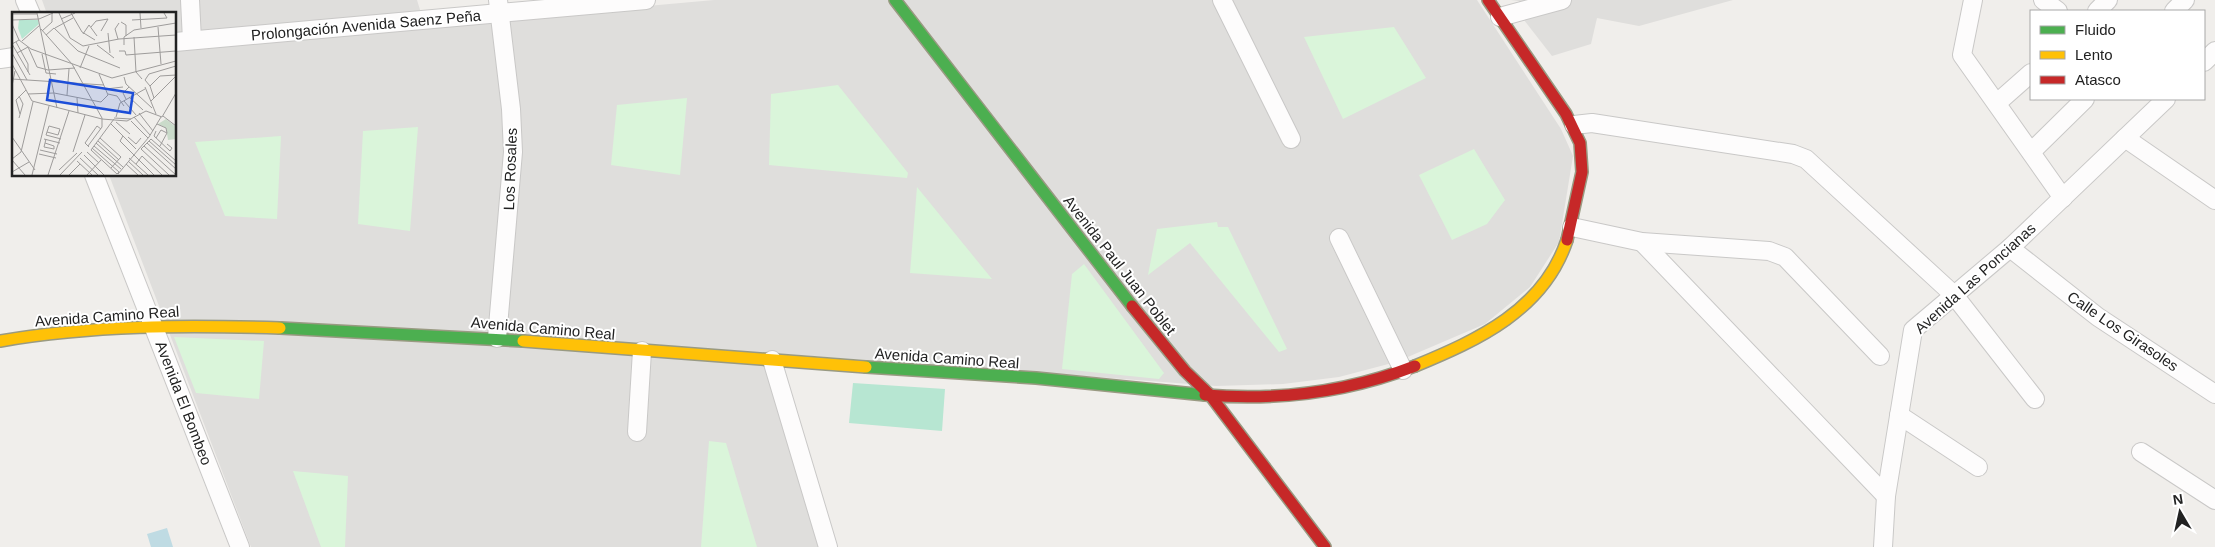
<svg xmlns="http://www.w3.org/2000/svg" width="2215" height="547" font-family="Arial,sans-serif">
<style>
.residential{fill:#dfdedc}
.park{fill:#daf5da}
.pitch{fill:#b7e6d2}
.water{fill:#bfdbe3}
.lines{fill:none;stroke-linecap:round;stroke-linejoin:round}
.street-casing{stroke:#c9c8c7;stroke-width:20}
.fast-casing{stroke:#999a82;stroke-width:14}
.slow-casing{stroke:#999a82;stroke-width:14}
.jam-casing{stroke:#999a82;stroke-width:14}
.street{stroke:#fdfcfc;stroke-width:18}
.fast{stroke:#4caf50;stroke-width:11}
.slow{stroke:#ffc107;stroke-width:11}
.jam{stroke:#c62828;stroke-width:11}
.labels{text-anchor:middle;dominant-baseline:central;stroke-width:4;stroke-linejoin:round;paint-order:stroke}
.street-label{font-size:15px;fill:#222;stroke:#fff}
.inset-road{fill:none;stroke:#9e9c9b;stroke-width:1}
.view{fill:#1d4ed8;fill-opacity:0.15;stroke:#1d4ed8;stroke-width:2.5}
.inset-edge{fill:none;stroke:#222;stroke-width:2.5}
</style>
<rect width="100%" height="100%" fill="#f0eeeb"/>
<g class="residential">
<polygon points="42,0 417,0 425,26 714,0 1477,0 1561,129 1573,156 1559,242 1530,287 1485,324 1396,362 1339,377 1283,384 1216,386 760,352 820,547 251,547 109,175 175,175 175,14 47,14"/>
<polygon points="1511,0 1733,0 1639,26 1597,18 1591,44 1552,56 1524,20 1526,16 1519,1"/>
</g>
<g class="park">
<polygon points="1394,27 1426,78 1343,119 1304,37"/>
<polygon points="838,85 908,173 907,178 769,165 771,94"/>
<polygon points="687,98 680,175 611,165 617,105"/>
<polygon points="418,127 410,231 358,224 363,131"/>
<polygon points="281,136 277,219 225,216 195,142"/>
<polygon points="1474,149 1505,200 1487,224 1452,240 1419,175"/>
<polygon points="917,187 992,279 910,273"/>
<polygon points="1217,222 1218,227 1228,227 1287,349 1279,352 1190,243 1148,275 1157,229"/>
<polygon points="1084,264 1164,373 1159,379 1062,369 1072,274"/>
<polygon points="174,337 264,341 259,399 196,393"/>
<polygon points="709,441 726,443 757,547 701,547"/>
<polygon points="293,471 348,476 345,547 321,547"/>
</g>
<polygon class="pitch" points="853,383 945,389 942,431 849,423"/>
<polygon class="water" points="167,528 173,547 151,547 147,534"/>
<g class="lines">
<g class="street-casing">
<g id="street">
<polyline points="25,0 31,14"/>
<polyline points="190,0 192,40"/>
<polyline points="1222,0 1291,139"/>
<polyline points="1973,0 1962,55 2063,198"/>
<polyline points="2043,0 2058,11"/>
<polyline points="2097,11 2108,0"/>
<polyline points="2174,11 2185,0"/>
<polyline points="1500,17 1562,0"/>
<polyline points="175,42 646,0"/>
<polyline points="0,59 14,57"/>
<polyline points="2204,62 2215,51"/>
<polyline points="1997,103 2031,73"/>
<polyline points="1574,125 1592,123 1793,154 1806,159 1954,295 2035,399"/>
<polyline points="2125,138 2215,200"/>
<polyline points="2031,152 2085,99"/>
<polyline points="94,175 240,547"/>
<polyline points="1572,227 1642,242 1769,251 1785,257 1880,356"/>
<polyline points="1339,238 1403,370"/>
<polyline points="1642,242 1886,496"/>
<polyline points="2010,248 2098,317 2215,394"/>
<polyline points="497,338 513,152 511,109 498,0"/>
<polyline points="772,360 828,547"/>
<polyline points="1899,415 1978,467"/>
<polyline points="637,432 642,351"/>
<polyline points="2141,452 2215,500"/>
<polyline points="1883,547 1886,496 1913,330 2010,248 2166,99"/>
</g>
</g>
<g class="fast-casing">
<g id="fast">
<polyline points="895,0 1132,306"/>
<polyline points="280,328 523,341"/>
<polyline points="866,367 1036,378 1205,395"/>
</g>
</g>
<g class="slow-casing">
<g id="slow">
<path d="M 0,341 C 93,325 186,325 280,328"/>
<polyline points="523,341 866,367"/>
<path d="M 1415,366 C 1478,340 1544,310 1567,240"/>
</g>
</g>
<g class="jam-casing">
<g id="jam">
<polyline points="1488,0 1566,114 1580,143 1582,172 1567,240"/>
<polyline points="1132,306 1185,371 1210,395 1325,547"/>
<path d="M 1205,395 C 1277,401 1348,392 1415,366"/>
</g>
</g>
<use href="#street" class="street"/>
<use href="#fast" class="fast"/>
<use href="#slow" class="slow"/>
<use href="#jam" class="jam"/>
</g>
<g class="labels">
<g class="street-label">
<text transform="translate(366 25) rotate(-5)">Prolongación Avenida Saenz Peña</text>
<text transform="translate(510 169) rotate(-88)">Los Rosales</text>
<text transform="translate(1120 265) rotate(52)">Avenida Paul Juan Poblet</text>
<text transform="translate(1975 278) rotate(-42)">Avenida Las Poncianas</text>
<text transform="translate(107 316) rotate(-4)">Avenida Camino Real</text>
<text transform="translate(543 328) rotate(5)">Avenida Camino Real</text>
<text transform="translate(2123 331) rotate(34)">Calle Los Girasoles</text>
<text transform="translate(947 358) rotate(4)">Avenida Camino Real</text>
<text transform="translate(184 403) rotate(69)">Avenida El Bombeo</text>
</g>
</g>
<g transform="translate(12 12)">
<rect width="164" height="164" fill="#f0eeeb"/>
<path d="M 154,107 L 164,115 L 164,127 L 156,128 L 154,116 L 146,112 Z" fill="#cadbca"/>
<path d="M 7,8 L 26,8 L 27,12 L 10,27 L 6,16 Z" fill="#b7e6d2"/>
<path class="inset-road" d="M 25,1 L 45,96M 47,1 L 58,26 L 71,34 L 107,27 L 164,23M 59,1 L 70,20 L 83,28M 128,1 L 129,16M 0,2 L 25,2M 49,7 L 63,1M 0,8 L 27,7 L 41,1M 120,8 L 155,6 L 152,1M 109,10 L 114,13 L 114,24M 0,12 L 7,28 L 19,37 L 100,66 L 164,49M 79,15 L 84,9 L 96,7 L 89,19M 146,15 L 149,52M 43,16 L 61,6M 29,17 L 60,52 L 90,106 L 90,115 L 76,134M 30,19 L 40,10 L 40,1M 96,21 L 98,41M 71,22 L 77,13 L 85,24M 34,23 L 42,16 L 66,39 L 108,56M 122,25 L 124,60 L 130,67M 106,27 L 103,17 L 107,11M 7,28 L 0,32 L 18,63M 10,29 L 28,13M 4,30 L 16,52 L 16,60M 85,33 L 102,46M 112,33 L 112,25 L 122,18 L 164,11M 107,39 L 113,39 L 114,43 L 164,39M 0,41 L 15,68M 5,41 L 16,35 L 25,55 L 36,58 L 63,56M 30,42 L 34,61 L 44,62M 0,52 L 20,89 L 90,107 L 115,109 L 134,99 L 150,105 L 164,81M 68,56 L 77,34M 112,65 L 114,72 L 140,96M 0,67 L 92,73M 0,74 L 3,59M 138,74 L 133,68 L 137,62 L 164,54M 133,75 L 144,102M 94,77 L 111,75M 16,82 L 42,81 L 89,90 L 96,83 L 87,62M 96,82 L 105,84 L 112,94M 55,83 L 57,57M 117,85 L 131,98M 65,86 L 66,101M 142,86 L 138,74 L 148,64 L 164,63M 114,87 L 111,81 L 117,75M 112,89 L 124,103M 139,89 L 164,64M 127,101 L 141,119M 8,102 L 4,88 L 14,78M 151,104 L 164,114M 104,105 L 108,91 L 133,77M 122,105 L 138,123M 7,106 L 11,92 L 7,84M 102,106 L 119,107M 102,107 L 79,138 L 105,162 L 107,160M 119,109 L 136,126M 104,110 L 118,122M 99,112 L 124,137M 145,112 L 154,116 L 155,121 L 148,134M 144,119 L 142,124 L 158,139 L 160,136 L 155,132M 34,123 L 37,114 L 48,117 L 46,123 L 35,120M 34,123 L 49,127M 111,124 L 108,129 L 142,163M 0,125 L 23,158M 116,125 L 124,132 L 129,126M 88,126 L 109,145 L 99,156M 144,126 L 149,118 L 155,121M 32,127 L 48,131M 139,127 L 129,137 L 157,163M 139,127 L 164,149M 86,129 L 107,148M 137,129 L 164,153M 33,131 L 42,134 L 42,137 L 32,135 L 34,127M 84,131 L 111,155M 135,131 L 164,157M 82,134 L 109,157M 132,134 L 164,163M 77,135 L 73,131 L 85,114 L 89,117M 80,136 L 107,160M 28,138 L 45,142M 61,140 L 73,103M 75,140 L 87,151M 27,142 L 44,146M 72,143 L 92,163M 68,146 L 86,163M 117,146 L 136,163M 0,147 L 9,140 L 21,90M 0,148 L 13,163M 65,149 L 80,163M 116,149 L 131,163M 114,152 L 126,163M 124,152 L 130,144 L 150,163M 47,158 L 65,141M 0,160 L 17,150M 106,162 L 137,125 L 149,105M 20,163 L 37,94M 36,163 L 57,99M 48,163 L 70,140M 57,163 L 68,152M 75,163 L 89,148"/>
<path class="view" d="M 38,68 L 121,81 L 118,101 L 35,88 Z"/>
<rect width="164" height="164" class="inset-edge"/>
</g>
<rect x="2030" y="10" width="175" height="90" fill="#ffffff" stroke="#a7a7a7"/>
<rect x="2040" y="26" width="25" height="8" fill="#4caf50" stroke="#a7a7a7"/>
<text x="2075" y="35" font-size="15" fill="#222222">Fluido</text>
<rect x="2040" y="51" width="25" height="8" fill="#ffc107" stroke="#a7a7a7"/>
<text x="2075" y="60" font-size="15" fill="#222222">Lento</text>
<rect x="2040" y="76" width="25" height="8" fill="#c62828" stroke="#a7a7a7"/>
<text x="2075" y="85" font-size="15" fill="#222222">Atasco</text>
<g transform="translate(2180 512) rotate(351)" stroke="#ffffff" stroke-width="4" paint-order="stroke">
<path d="M0-4L9 19L0 12L-9 19Z" fill="#222222"/>
<text y="-8" font-size="14" font-weight="bold" text-anchor="middle" fill="#222222">N</text>
</g>
</svg>
